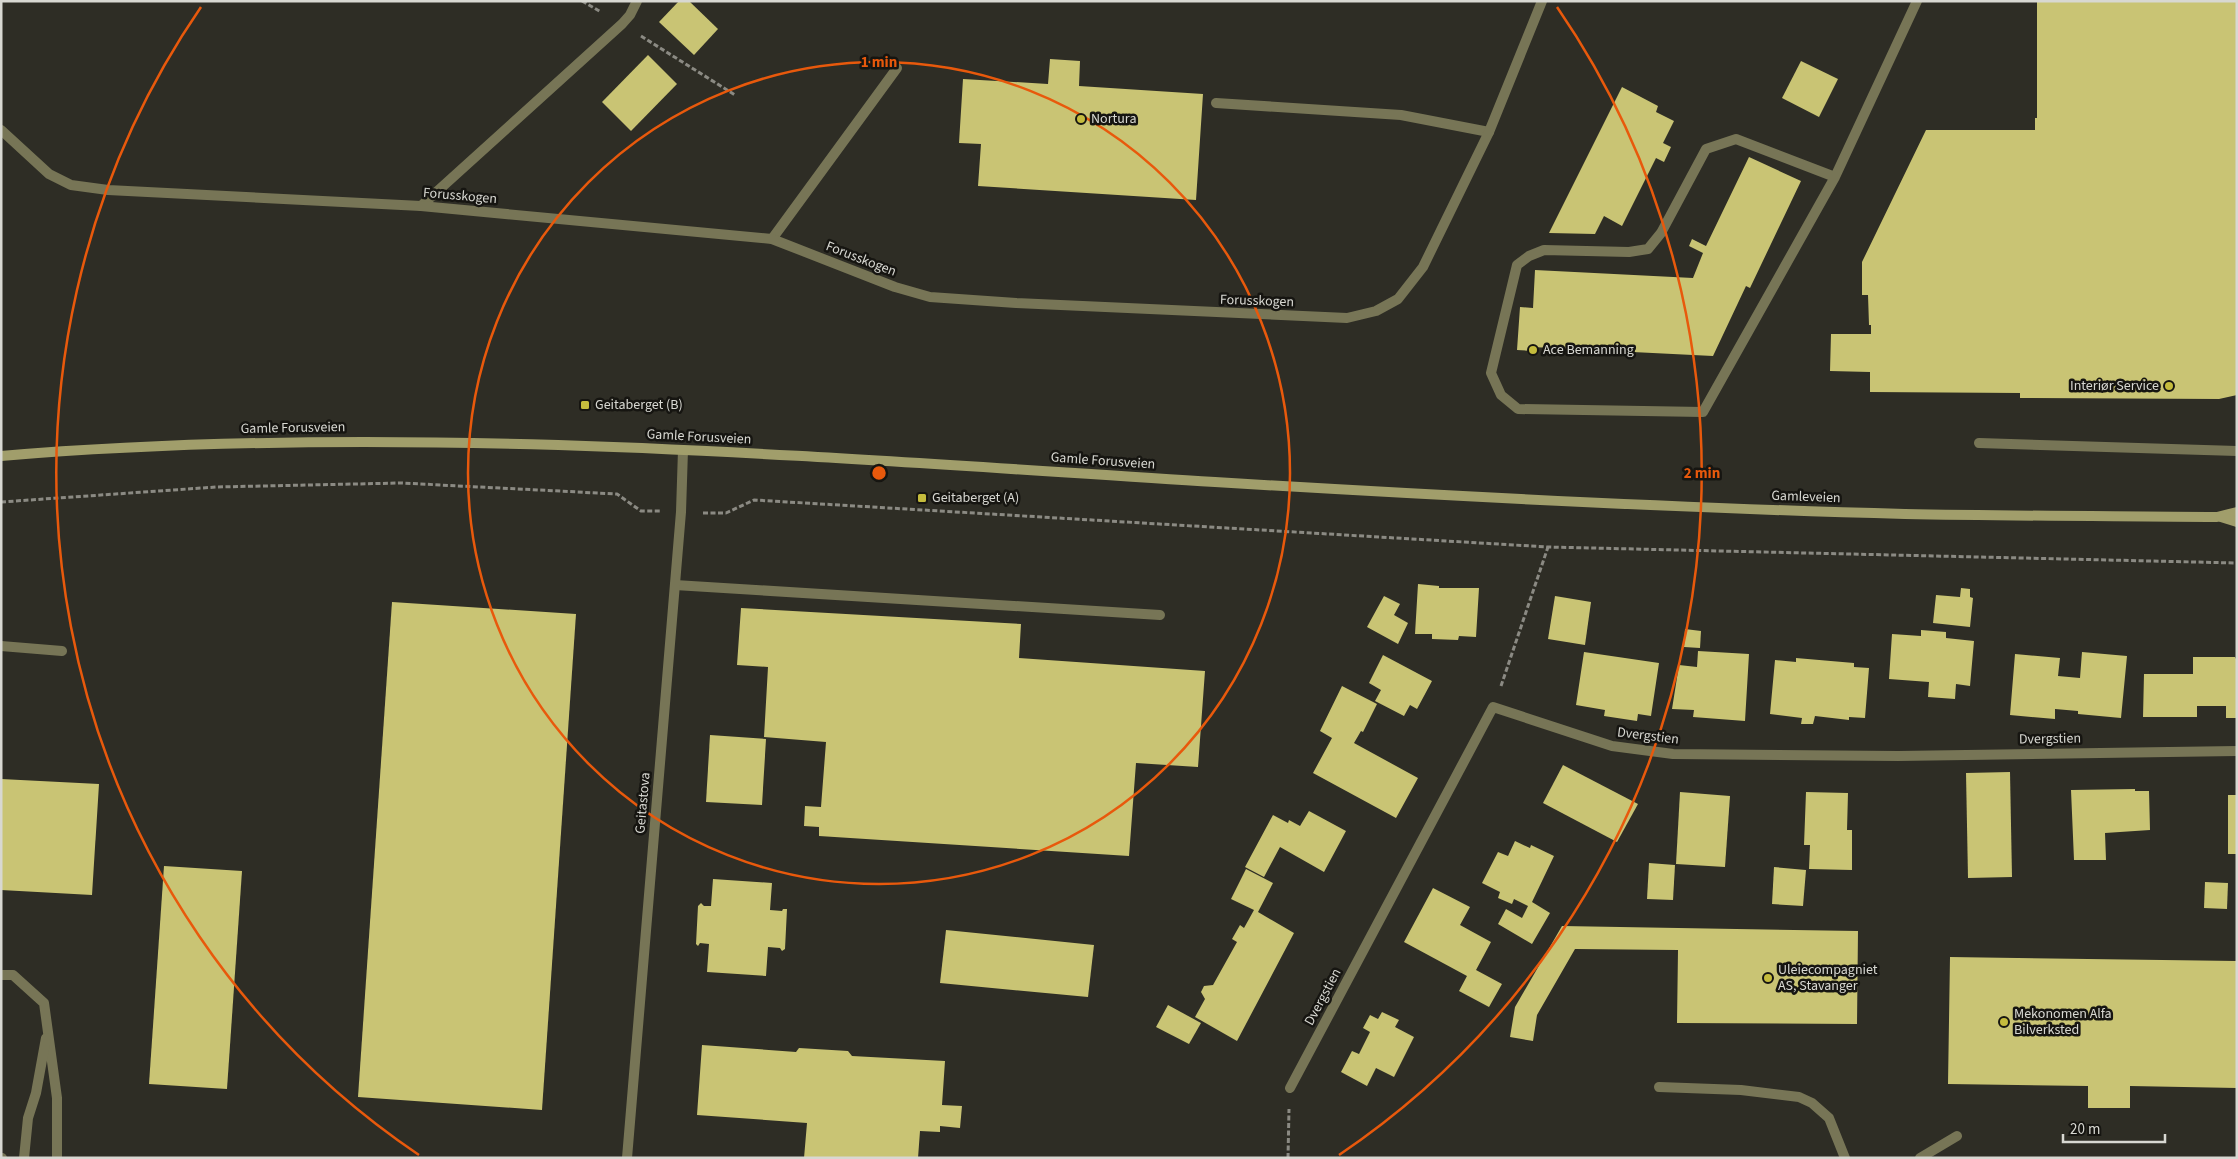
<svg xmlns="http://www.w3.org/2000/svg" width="2238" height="1159" font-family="'Source Sans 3',sans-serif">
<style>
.building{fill:#c9c474}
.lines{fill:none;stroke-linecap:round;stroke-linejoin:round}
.path{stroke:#8b8a83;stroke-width:3;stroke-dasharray:5 2.5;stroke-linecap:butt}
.lane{stroke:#777556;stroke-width:10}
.street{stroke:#777556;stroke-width:10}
.secondary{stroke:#a19e6b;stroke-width:10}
.ring{fill:none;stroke:#e8590c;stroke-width:2.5}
.poi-dot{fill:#c5bc3d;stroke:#161511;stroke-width:2}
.labels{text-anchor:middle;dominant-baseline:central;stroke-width:5;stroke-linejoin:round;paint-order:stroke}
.poi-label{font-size:14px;fill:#d8d8d2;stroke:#161511;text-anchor:start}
.street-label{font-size:14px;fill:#d8d8d2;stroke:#161511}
.centre{fill:#e8590c;stroke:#161511;stroke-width:2.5}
.ring-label{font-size:15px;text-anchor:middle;font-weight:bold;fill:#e8590c;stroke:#161511;stroke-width:5;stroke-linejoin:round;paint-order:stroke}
</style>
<rect width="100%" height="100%" fill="#2e2d25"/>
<g class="building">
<polygon points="679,1 689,1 718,29 694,55 659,22"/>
<polygon points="2037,1 2237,1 2237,395 2219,399 2020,398 2020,393 1870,392 1870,372 1830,371 1831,334 1871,334 1871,325 1869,325 1868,295 1862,295 1862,262 1926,130 2035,130 2035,118 2037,118"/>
<polygon points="648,55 677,84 631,131 602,102"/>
<polygon points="1050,59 1080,61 1079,86 1203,94 1196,200 978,186 981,144 959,143 963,79 1048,84"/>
<polygon points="1801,61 1838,79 1819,117 1782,98"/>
<polygon points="1622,87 1658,106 1656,112 1674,121 1663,143 1671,147 1664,162 1656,158 1622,226 1604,216 1595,234 1549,233"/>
<polygon points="1749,157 1801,181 1750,288 1746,286 1713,356 1532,347 1532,351 1517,350 1520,307 1533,308 1535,270 1693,278 1703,253 1689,246 1692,239 1706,246"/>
<polygon points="1418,584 1439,586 1439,588 1479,588 1476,637 1459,636 1458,640 1432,639 1432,634 1415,634"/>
<polygon points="1961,588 1970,589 1970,597 1973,598 1970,627 1933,623 1936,595 1960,597"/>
<polygon points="1384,596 1400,604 1394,615 1408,623 1398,644 1367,627"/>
<polygon points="1555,596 1591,602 1585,645 1548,639"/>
<polygon points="392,602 576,614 542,1110 358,1097"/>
<polygon points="741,608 1021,624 1019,658 1205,671 1198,767 1136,763 1129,856 819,836 819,827 804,826 805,806 821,807 826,742 764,737 768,667 737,665"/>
<polygon points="1685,629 1701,631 1700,648 1684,647"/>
<polygon points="1921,630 1946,632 1946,638 1974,641 1970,686 1956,684 1955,699 1928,697 1929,682 1889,679 1892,634 1921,636"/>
<polygon points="1698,651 1749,654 1745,721 1693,717 1694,710 1672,709 1679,665 1697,667"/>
<polygon points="1584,652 1659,663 1651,716 1638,714 1637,721 1604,716 1605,710 1576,705"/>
<polygon points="2082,652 2127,656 2121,718 2078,714 2078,711 2055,709 2055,719 2010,715 2015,654 2060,658 2058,676 2080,678"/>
<polygon points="1383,655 1432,681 1417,709 1410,705 1404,716 1375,701 1381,690 1369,683"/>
<polygon points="2193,657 2235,657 2237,661 2237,718 2226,718 2226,706 2197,706 2197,717 2143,717 2144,674 2193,674"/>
<polygon points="1796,658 1854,663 1854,667 1869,668 1865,718 1849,717 1849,720 1815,716 1813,724 1801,724 1802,718 1770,714 1775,660 1796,662"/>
<polygon points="1342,686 1377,704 1363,732 1361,731 1354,743 1418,778 1396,818 1313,773 1332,738 1320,731"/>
<polygon points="710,735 766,739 762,805 706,802"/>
<polygon points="1563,765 1638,804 1617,842 1543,803"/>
<polygon points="2010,772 2012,877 1968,878 1966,773"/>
<polygon points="1,779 99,784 92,895 1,890"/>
<polygon points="2135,789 2135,791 2149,791 2150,830 2105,833 2106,860 2074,860 2071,790"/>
<polygon points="1680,792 1730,796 1725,867 1676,864"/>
<polygon points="1806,792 1848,793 1847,830 1852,830 1852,870 1809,869 1810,845 1804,845"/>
<rect x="2228" y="795" width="9" height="59"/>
<polygon points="1309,811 1346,831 1324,872 1280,847 1264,877 1245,867 1273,815 1288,823 1289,820 1300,826"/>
<polygon points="1515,841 1530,848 1531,845 1554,856 1532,902 1550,913 1532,944 1498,924 1506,909 1522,918 1528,906 1514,899 1512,904 1498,898 1500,892 1482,883 1498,852 1508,856"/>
<polygon points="1649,863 1675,865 1673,900 1647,899"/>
<polygon points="164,866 242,871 227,1089 149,1084"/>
<polygon points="1774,867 1806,870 1803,906 1772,904"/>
<polygon points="1246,869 1273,883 1258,912 1294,933 1237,1041 1195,1017 1205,999 1201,992 1204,986 1213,985 1237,942 1232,939 1240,925 1244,928 1254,910 1231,899"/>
<polygon points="713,879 772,883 770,910 782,911 783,909 787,909 785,949 782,951 780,948 768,947 766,976 707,972 709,944 700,943 698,946 696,944 698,906 701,903 704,906 711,906"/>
<polygon points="2205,882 2228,883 2227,909 2204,908"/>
<polygon points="1433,888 1470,907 1460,925 1491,942 1476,970 1502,984 1489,1007 1459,991 1467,976 1404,942"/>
<polygon points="1562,926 1858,931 1857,1024 1677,1023 1678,950 1575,949 1537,1015 1533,1041 1510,1037 1515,1007"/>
<polygon points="946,930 1094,945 1088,997 940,983"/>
<polygon points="1950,957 2237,961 2237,1088 2130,1086 2130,1108 2088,1108 2088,1086 1948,1084"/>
<polygon points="1168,1005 1201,1023 1189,1044 1156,1027"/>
<polygon points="1382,1012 1399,1020 1395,1027 1414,1037 1394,1077 1376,1068 1367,1086 1341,1072 1352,1051 1359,1054 1370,1032 1363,1028 1370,1015 1378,1019"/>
<polygon points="702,1045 796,1052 799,1048 848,1051 852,1056 945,1061 942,1105 962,1106 960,1128 940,1126 940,1132 920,1131 918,1158 804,1158 807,1123 697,1115"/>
</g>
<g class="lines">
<g class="path">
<polyline points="582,1 601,12"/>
<polyline points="641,36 735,95"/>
<polyline points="1,502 216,487 401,483 617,494 641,511 660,511"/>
<polyline points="703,513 726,513 754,500 1548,547 2237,563"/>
<polyline points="1501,686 1548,547"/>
<polyline points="1288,1158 1289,1109"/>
</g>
<g class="lane">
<polyline points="1216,103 1401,115 1489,132"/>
<polyline points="1835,177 1736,139 1706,149 1661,233 1648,249 1629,252 1544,250 1529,256 1517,265 1491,373 1501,395 1518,409 1703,412 1835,177 1917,1"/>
<polyline points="421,206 622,24 630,15 637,1"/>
<polyline points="772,239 897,68"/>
<polyline points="1979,443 2237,451"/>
<polyline points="675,585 1160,615"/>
<polyline points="1,646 62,651"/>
<polyline points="1,975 13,975 44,1003 57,1098 57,1158"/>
<polyline points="1659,1087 1741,1090 1799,1097 1812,1103 1829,1118 1845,1158"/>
<polyline points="24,1158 28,1118 36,1093 46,1038"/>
<polyline points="1920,1158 1957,1136"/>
</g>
<g class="street">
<polyline points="1,130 49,174 71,185 108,190 421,206 772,239 895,287 930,297 1016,303 1347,318 1376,311 1398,299 1423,267 1489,132 1542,1"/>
<polyline points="1290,1088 1493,707 1612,746 1673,754 1898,756 2237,751"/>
<polyline points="1,1158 2,1158"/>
<polyline points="627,1158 681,512 683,450"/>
</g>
<g class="secondary">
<path d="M 1,456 C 406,422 811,457 1215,482 C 1445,496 1675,508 1905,514 C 2009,516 2113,516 2217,517 L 2237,512"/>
<polyline points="2221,517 2237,522"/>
</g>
</g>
<g class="ring">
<circle cx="879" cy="473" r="411"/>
<path d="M419 1155A823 823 0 0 1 201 7M1557 7A823 823 0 0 1 1339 1155"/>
</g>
<g class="poi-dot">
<circle cx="1081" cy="119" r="5"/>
<circle cx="1533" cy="350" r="5"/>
<circle cx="2169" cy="386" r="5"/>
<rect x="580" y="400" width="10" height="10" rx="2.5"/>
<rect x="917" y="493" width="10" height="10" rx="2.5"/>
<circle cx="1768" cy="978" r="5"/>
<circle cx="2004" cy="1022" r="5"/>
</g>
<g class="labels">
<g class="poi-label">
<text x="1091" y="119">Nortura</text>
<text x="1543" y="350">Ace Bemanning</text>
<text x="2159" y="386" text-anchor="end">Interiør Service</text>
<text x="595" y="405">Geitaberget (B)</text>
<text x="932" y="498">Geitaberget (A)</text>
<text x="1778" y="970">Uleiecompagniet<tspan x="1778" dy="16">AS, Stavanger</tspan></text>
<text x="2014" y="1014">Mekonomen Alfa<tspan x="2014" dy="16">Bilverksted</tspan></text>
</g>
<g class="street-label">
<text transform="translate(460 196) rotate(5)">Forusskogen</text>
<text transform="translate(861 259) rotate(21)">Forusskogen</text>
<text transform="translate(1257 301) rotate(2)">Forusskogen</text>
<text transform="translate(293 428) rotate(-1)">Gamle Forusveien</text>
<text transform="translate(699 437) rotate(3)">Gamle Forusveien</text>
<text transform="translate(1103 461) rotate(4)">Gamle Forusveien</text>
<text transform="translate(1806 497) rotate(2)">Gamleveien</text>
<text transform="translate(1648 736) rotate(7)">Dvergstien</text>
<text transform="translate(2050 739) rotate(-1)">Dvergstien</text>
<text transform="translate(643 803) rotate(-85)">Geitastova</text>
<text transform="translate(1323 997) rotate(-62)">Dvergstien</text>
</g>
</g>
<circle cx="879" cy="473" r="8" class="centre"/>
<g class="ring-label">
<text x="879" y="67">1 min</text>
<text x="1702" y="478">2 min</text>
</g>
<rect width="2238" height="1159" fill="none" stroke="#d8d8d2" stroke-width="5"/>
<path d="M2063 1134v8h102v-8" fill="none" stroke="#d8d8d2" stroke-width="2.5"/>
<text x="2070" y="1134" font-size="15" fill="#d8d8d2" stroke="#161511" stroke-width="4" paint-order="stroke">20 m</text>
</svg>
